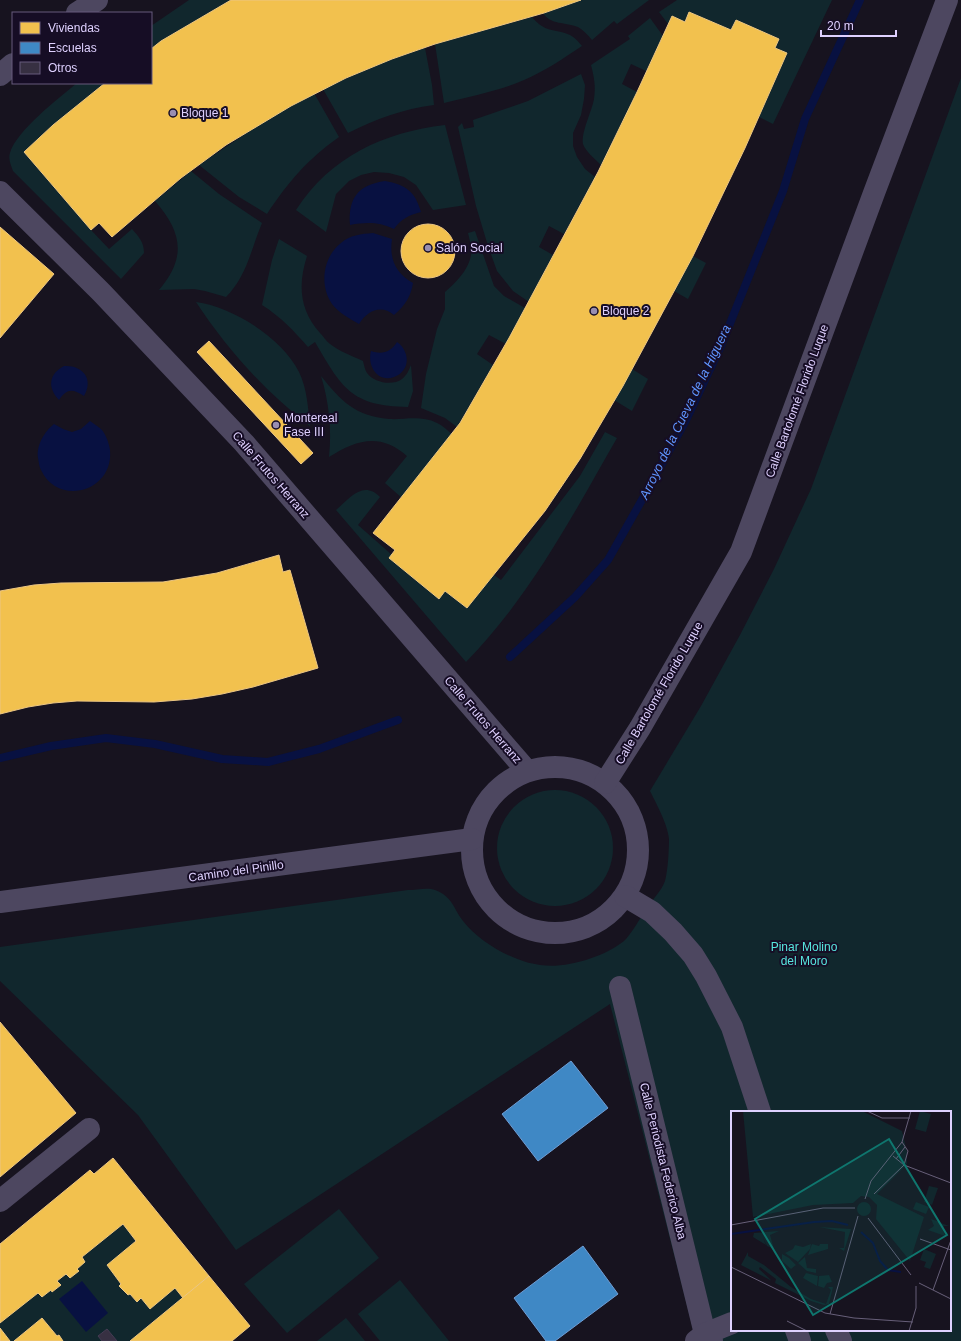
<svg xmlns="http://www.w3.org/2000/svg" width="961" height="1341" font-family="Helvetica,sans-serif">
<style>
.green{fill:#11272d;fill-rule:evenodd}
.water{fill:#081141}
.homes{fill:#f2c14e;stroke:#ecc683}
.schools{fill:#3f88c5;stroke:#6f9ed6}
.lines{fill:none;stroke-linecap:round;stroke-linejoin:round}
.stream{stroke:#081141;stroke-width:8}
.building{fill:#373042;stroke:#453c54}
.street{stroke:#4d4760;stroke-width:22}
.poi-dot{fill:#998eb1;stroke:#160d25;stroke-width:1.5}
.labels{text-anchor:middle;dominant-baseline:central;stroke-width:4;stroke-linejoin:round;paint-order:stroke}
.poi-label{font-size:12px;fill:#dfd1ff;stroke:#160d25;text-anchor:start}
.street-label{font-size:12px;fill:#dfd1ff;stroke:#160d25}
.park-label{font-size:12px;fill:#57e5de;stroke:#160d25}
.water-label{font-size:13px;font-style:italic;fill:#5f95ff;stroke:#160d25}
.inset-river{fill:none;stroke:#081141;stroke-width:2}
.inset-road{fill:none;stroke:#675f79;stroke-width:1}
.view{fill:#0f766e;fill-opacity:0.15;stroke:#0f766e;stroke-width:2}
.inset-edge{fill:none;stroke:#dfd1ff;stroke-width:2}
</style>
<rect width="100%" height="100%" fill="#17131f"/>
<g class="green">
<polygon points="189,0 231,0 161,41 151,49 151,26"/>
<path d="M 581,0 L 649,0 L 617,24 L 614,21 L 592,40 C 588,35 583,30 578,27 C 566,22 550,25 543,13 Z"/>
<polygon points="677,0 832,0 773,124 759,117 787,54 775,48 779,39 736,20 731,30 689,12 685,22 672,16 668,24 659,12"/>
<path d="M 532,17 C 545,33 553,28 570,35 C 574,37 579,42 582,46 C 564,58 545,71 524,80 C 499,91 471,96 444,103 L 435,44 Z"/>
<path d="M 650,18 L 663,36 L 646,71 L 631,64 L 622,84 L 637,92 L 601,165 C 595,159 586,152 583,144 C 581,132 592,111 594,99 C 596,86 594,77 591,65 L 630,39 L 628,36 Z"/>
<path d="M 425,48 L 432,85 L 434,105 C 403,109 376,119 348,133 L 323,89 C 356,73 390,59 425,48 Z"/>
<polygon points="581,74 585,85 584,99 581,115 573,133 573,146 577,157 585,169 595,177 564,234 549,226 539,247 553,255 529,302 513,291 497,271 488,246 476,206 458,127 462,123 464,129 474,127 473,120 528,101"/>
<path d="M 961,78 L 961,1341 L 696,1341 L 610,1004 L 236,1250 L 138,1115 L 0,981 L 0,947 L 408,890 C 416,890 428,887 435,890 C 453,897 453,908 463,921 C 479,942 514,962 540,965 C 566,969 604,957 624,941 C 631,935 642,915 648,906 C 653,899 662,890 665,881 C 668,870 669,850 669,839 C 668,825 656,803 650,791 L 701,706 L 740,635 L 774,569 L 811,489 ZM 732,1112 L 950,1112 L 950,1330 L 732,1330 Z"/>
<path d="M 77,83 L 105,83 L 53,125 L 24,152 L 91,230 L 109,249 L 132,229 C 139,237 144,242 144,253 L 121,279 L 13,171 C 11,165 8,159 10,153 C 16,131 59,98 77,83 Z"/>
<path d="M 314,93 L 339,137 C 308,159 288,182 267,214 L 239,197 L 199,165 L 260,124 Z"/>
<path d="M 445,125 L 466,205 L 433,210 L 416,185 L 404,177 L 389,173 L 374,172 L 361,175 L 349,181 L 336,194 L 326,232 L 296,210 C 330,157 384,132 445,125 Z"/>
<path d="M 191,171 L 219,194 L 262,223 C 251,249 247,276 226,297 L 205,291 L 194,289 L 159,290 C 187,257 182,232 155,201 Z"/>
<path d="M 475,231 L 494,286 L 504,296 L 525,308 L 506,344 L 489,335 L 477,354 L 493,365 L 457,427 L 445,418 L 421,408 L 426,374 L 437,329 L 445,309 L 445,292 C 458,281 474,264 471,246 C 470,241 469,237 468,233 Z"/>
<path d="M 279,239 L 307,256 C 298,284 299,310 320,333 C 323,336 326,341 330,344 C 339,351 352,356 363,361 C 364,365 365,370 367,373 C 374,383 393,386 402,379 C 407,375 409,370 411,365 L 413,391 L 408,407 C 351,406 342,388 315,342 L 308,347 C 294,331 281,317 262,305 L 272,260 Z"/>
<polygon points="693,256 706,263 688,299 674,291"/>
<path d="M 196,302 C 233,307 282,338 299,372 C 307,388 308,408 310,426 C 265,392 227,349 196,302 Z"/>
<polygon points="632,369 648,379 632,411 614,400"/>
<path d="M 321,376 C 341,401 355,416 389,419 C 405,420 421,415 437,423 C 442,425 447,430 452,434 L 402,498 L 385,483 L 407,456 C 380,432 356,440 329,457 C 332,430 329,402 321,376 Z"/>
<path d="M 605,432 L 617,438 C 573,515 529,598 466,662 L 336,510 C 350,498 363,480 380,497 L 358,525 L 392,555 L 389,558 L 439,598 L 445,591 L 467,608 L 494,575 L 501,580 L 580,476 Z"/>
<circle cx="555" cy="848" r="58"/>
<polygon points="339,1209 379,1258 287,1333 244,1284"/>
<polygon points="123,1224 136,1241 107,1265 121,1284 119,1286 127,1295 130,1294 137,1302 141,1298 175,1288 183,1298 130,1341 117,1341 107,1329 98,1336 102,1341 63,1341 59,1335 57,1336 42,1318 14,1341 10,1341 0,1328 0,1323 38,1293 42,1297 51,1290 53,1292 61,1285 57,1281 66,1274 70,1278 78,1271 77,1269 85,1262 82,1257"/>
<polygon points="400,1280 449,1341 380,1341 358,1314"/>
<polygon points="346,1318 365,1341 317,1341"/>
</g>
<g class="water">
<path d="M 385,181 C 406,185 415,191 421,212 C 409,215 401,219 394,229 C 379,222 367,222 350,225 C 348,198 358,185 385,181 Z"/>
<path d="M 373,233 L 392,239 C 389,260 396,273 413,283 C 411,296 405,306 394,315 C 381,304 367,311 359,324 C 350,319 339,313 332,304 C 319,285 323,257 341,243 C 350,235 361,234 373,233 Z"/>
<path d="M 397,342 C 410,351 411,371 394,377 C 377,383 367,365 371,351 C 382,355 391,352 397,342 Z"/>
<path d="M 64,366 C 83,365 94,379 84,396 C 73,389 67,388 59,400 C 47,387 49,374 64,366 Z"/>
<path d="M 90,421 C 94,424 99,427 102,430 C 106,435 109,443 110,450 C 114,492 58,507 41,470 C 39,467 39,462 38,458 C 36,445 45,431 54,424 L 63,429 L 72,432 L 81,429 Z"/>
<polygon points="82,1281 108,1313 86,1332 59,1299"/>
</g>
<g class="homes">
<polygon points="231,0 581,0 544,13 435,44 392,59 346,78 291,106 226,145 181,178 112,237 99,223 91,230 24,152 53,125 105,83 151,83 151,49 161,41"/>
<polygon points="689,12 731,30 736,20 779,39 775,48 787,53 745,148 693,256 623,386 580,459 545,511 467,608 445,591 439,599 389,558 395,550 373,533 460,423 509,338 598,172 637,92 672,16 685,22"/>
<circle cx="428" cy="251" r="27"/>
<polygon points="0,227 54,274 0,338"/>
<polygon points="209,341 313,453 301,464 197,352"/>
<polygon points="279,555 283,572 290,570 318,668 253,687 222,694 192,699 154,702 77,701 53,703 28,707 0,714 0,591 34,585 61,583 163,582 217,573"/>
<polygon points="0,1022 76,1113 0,1177"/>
<polygon points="113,1158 209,1276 183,1298 175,1288 150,1309 141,1298 137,1302 130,1294 128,1295 119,1286 121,1284 107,1265 136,1241 123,1224 82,1257 85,1262 77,1269 79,1271 70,1278 66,1274 57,1281 61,1285 52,1292 51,1290 42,1297 38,1293 0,1323 0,1244 90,1170 94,1174"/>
<polygon points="209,1276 250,1326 232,1341 130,1341"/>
<polygon points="42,1318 57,1336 59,1335 63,1341 14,1341"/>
<polygon points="0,1328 10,1341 0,1341"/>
</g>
<g class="schools">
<polygon points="571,1061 608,1108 538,1161 502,1114"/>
<polygon points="583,1246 618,1294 555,1341 546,1341 514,1298"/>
</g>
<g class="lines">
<g class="stream">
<polyline points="510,657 575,597 608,560 647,491 686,420 721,346 783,191 805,119 860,0"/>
<polyline points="0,758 51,746 106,738 155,744 222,759 268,762 319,749 398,720"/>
</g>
</g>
<polygon class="building" points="107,1329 117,1341 102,1341 98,1336"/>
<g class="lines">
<g class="street">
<polyline points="77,13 97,0"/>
<polyline points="0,75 13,64"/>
<polyline points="0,192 101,292 244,443 527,771"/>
<circle cx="555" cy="850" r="83"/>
<polyline points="605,783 640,728 741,552 874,193 947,0"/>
<polyline points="625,896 652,912 673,932 693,955 706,976 732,1027 760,1112"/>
<polyline points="0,902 472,839"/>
<polyline points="620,987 705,1334 712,1341"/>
<polyline points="0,1201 89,1129"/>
<polyline points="796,1330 800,1341"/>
<polyline points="836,1330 841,1341"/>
<polyline points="696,1341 705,1334 732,1323"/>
</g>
</g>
<g class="poi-dot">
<circle cx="173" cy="113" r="4"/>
<circle cx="428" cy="248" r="4"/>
<circle cx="594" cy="311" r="4"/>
<circle cx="276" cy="425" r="4"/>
</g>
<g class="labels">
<g class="poi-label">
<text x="181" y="113">Bloque 1</text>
<text x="436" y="248">Salón Social</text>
<text x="602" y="311">Bloque 2</text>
<text x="284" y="418">Montereal<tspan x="284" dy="14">Fase III</tspan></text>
</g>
<g class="street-label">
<text transform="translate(797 401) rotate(-70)">Calle Bartolomé Florido Luque</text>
<text transform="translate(271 475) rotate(49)">Calle Frutos Herranz</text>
<text transform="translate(659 693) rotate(-60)">Calle Bartolomé Florido Luque</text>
<text transform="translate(483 720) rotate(49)">Calle Frutos Herranz</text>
<text transform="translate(236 871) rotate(-8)">Camino del Pinillo</text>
<text transform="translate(663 1161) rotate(76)">Calle Periodista Federico Alba</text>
</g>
<g class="park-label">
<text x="804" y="947">Pinar Molino<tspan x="804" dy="14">del Moro</tspan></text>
</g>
<g class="water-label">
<text transform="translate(685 412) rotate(-64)">Arroyo de la Cueva de la Higuera</text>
</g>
</g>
<g transform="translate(731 1111)">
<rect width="220" height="220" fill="#17131f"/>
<path d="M 12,0 L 131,0 L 171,20 L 176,41 L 176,53 L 146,83 L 193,106 L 179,150 L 145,108 L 146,94 L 138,86 L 130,85 L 122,92 L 82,94 L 22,106 ZM 189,0 L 200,3 L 195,21 L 184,18 ZM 198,75 L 207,77 L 201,94 L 193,91 ZM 185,91 L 198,96 L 195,103 L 182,98 ZM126 98a7 7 0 1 1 14 0a7 7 0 1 1-14 0ZM 200,108 L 209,111 L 209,114 L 210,112 L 218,115 L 213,115 L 212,118 L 214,125 L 197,119 L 203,115 ZM 88,116 L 120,118 L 113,140 L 108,137 L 113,137 L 114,121 ZM 48,120 L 39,124 L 43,138 L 36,135 L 32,127 L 35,134 L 22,126 L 23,122 ZM 80,133 L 79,138 L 67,151 L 54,142 L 62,138 L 64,134 L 72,136 ZM 81,133 L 88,135 L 89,133 L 97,133 L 97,138 L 77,144 ZM 193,138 L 205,143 L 199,158 L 193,156 L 195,151 L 189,149 ZM 17,141 L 17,145 L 33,154 L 60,176 L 80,188 L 95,193 L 100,179 L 97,176 L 102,176 L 98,193 L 93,194 L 80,190 L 44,172 L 45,168 L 29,156 L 28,158 L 41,170 L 10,154 ZM 51,143 L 58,147 L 65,154 L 60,158 L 51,150 ZM 74,146 L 76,157 L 85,158 L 85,162 L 76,160 L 67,152 ZM 75,162 L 87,165 L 86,175 L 72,167 ZM 98,164 L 101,171 L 96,172 L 93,177 L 87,175 L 88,165 Z" fill="#11272d"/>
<path class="inset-river" d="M 130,121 L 142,132 L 149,150 L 157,159 L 170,161M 0,123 L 83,111 L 101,110 L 117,114"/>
<path class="inset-road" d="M 136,0 L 151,7 L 179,7M 162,45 L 173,54 L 220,72M 165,48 L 174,36M 143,83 L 173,54 L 177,40 L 171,31M 134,88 L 140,70 L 171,31 L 180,0M 137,107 L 180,164M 0,114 L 92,97 L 124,97M 189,128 L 220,139M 0,156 L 94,202 L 123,207 L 182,211M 188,172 L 220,188M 202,179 L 220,129M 99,203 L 127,105M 56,210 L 76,220M 178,220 L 185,197 L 185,175"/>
<path class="view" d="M 158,28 L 216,124 L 82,204 L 24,108 Z"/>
<rect width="220" height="220" class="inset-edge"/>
</g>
<rect x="12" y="12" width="140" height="72" fill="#160d25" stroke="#665b7c"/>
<rect x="20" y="22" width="20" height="12" fill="#f2c14e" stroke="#665b7c"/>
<text x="48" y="32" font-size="12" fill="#dfd1ff">Viviendas</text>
<rect x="20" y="42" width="20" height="12" fill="#3f88c5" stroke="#665b7c"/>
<text x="48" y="52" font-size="12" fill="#dfd1ff">Escuelas</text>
<rect x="20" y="62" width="20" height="12" fill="#373042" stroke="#665b7c"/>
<text x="48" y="72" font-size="12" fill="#dfd1ff">Otros</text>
<path d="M821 30v6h75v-6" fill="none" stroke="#dfd1ff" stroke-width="2"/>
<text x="827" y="30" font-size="12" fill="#dfd1ff" stroke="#160d25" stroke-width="3" paint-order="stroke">20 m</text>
</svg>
